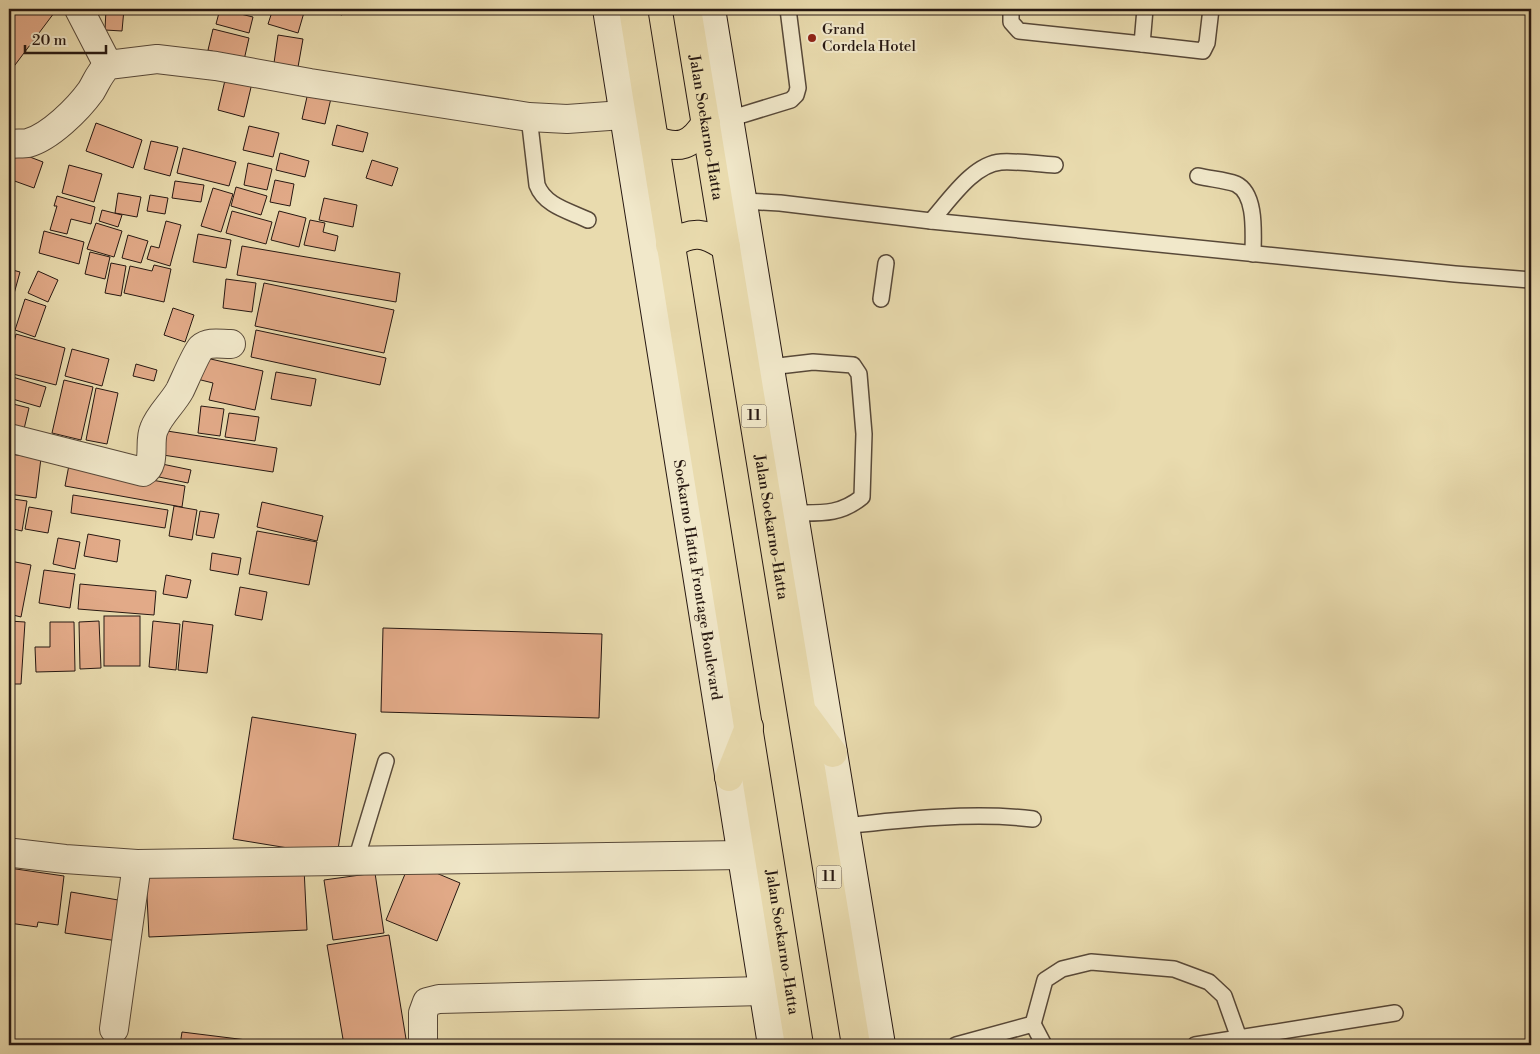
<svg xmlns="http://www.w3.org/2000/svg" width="1540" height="1054" font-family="'Libre Bodoni',serif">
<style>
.building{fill:#e2aa88;stroke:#271812}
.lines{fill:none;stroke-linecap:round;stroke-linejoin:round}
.service-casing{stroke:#584939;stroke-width:18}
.minor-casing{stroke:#584939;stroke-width:30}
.secondary-casing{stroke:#271812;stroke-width:30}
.trunk-casing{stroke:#271812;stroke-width:30}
.service{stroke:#f1e8ca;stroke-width:15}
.minor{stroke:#f1e8ca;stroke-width:28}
.secondary{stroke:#f1e8ca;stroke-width:28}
.trunk{stroke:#e9dbae;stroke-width:28}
.poi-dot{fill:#8f2418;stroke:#f1e8ca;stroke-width:2}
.labels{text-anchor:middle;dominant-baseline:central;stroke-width:4;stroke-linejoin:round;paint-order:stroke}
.shield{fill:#f1e8ca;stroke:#645649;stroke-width:1}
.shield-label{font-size:14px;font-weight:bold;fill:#271812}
.poi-label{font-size:15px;fill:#271812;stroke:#f1e8ca;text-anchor:start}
.street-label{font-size:15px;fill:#271812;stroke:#f1e8ca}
</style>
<rect width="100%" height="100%" fill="#e9dbae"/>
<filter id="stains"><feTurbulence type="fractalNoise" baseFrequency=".004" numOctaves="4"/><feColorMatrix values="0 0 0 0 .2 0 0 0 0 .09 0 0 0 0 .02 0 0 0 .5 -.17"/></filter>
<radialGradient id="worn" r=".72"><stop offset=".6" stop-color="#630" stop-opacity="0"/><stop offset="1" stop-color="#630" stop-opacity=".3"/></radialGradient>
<g class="building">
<polygon points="9,9 57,9 12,69 9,66"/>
<polygon points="106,9 124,9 122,31 105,30"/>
<polygon points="220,9 253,17 249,33 216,24"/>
<polygon points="273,9 305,9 298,33 268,24"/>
<polygon points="322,9 344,9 342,15"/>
<polygon points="213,29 249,38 244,60 208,50"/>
<polygon points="278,35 303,39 298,67 274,63"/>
<polygon points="226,76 252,83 244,117 218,110"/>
<polygon points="309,88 332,94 325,124 302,119"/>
<polygon points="96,123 142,140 133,168 86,151"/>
<polygon points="337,125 368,133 363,152 332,145"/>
<polygon points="249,126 279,133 273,157 243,150"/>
<polygon points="151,141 178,147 170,176 144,169"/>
<polygon points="183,148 236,162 229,186 177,173"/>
<polygon points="9,149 43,162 34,188 9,179 11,168 9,167"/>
<polygon points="280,153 309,161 305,177 276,170"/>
<polygon points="372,160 398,168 392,186 366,178"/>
<polygon points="248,163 272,169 267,190 244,185"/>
<polygon points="69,165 102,174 94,202 62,193"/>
<polygon points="275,180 294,184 290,206 270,202"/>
<polygon points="175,181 204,185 201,202 172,198"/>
<polygon points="236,187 267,196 261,215 231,206"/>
<polygon points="213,188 233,194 221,232 201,226"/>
<polygon points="118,193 141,197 137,217 115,213"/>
<polygon points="150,195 168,198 165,214 147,211"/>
<polygon points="57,196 95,207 91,224 71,219 67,234 50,230 57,206 54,206"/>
<polygon points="324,198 357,205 353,227 319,220"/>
<polygon points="102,210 122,215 118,227 99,221"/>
<polygon points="232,211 272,222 266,244 226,233"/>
<polygon points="279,211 306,218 299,247 271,240"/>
<polygon points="310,220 325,223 323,232 338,236 335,251 304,245"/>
<polygon points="166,221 181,225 170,266 147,259 151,246 159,248"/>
<polygon points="96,223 122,231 114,257 87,249"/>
<polygon points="44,231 84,242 79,264 39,253"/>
<polygon points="198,234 231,240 226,268 193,262"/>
<polygon points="128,235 148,241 141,263 122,258"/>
<polygon points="242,246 400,273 396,302 237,275"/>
<polygon points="90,252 110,257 105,279 85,274"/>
<polygon points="111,263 126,266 121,296 105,293"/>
<polygon points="154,265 171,269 164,302 124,293 130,266 152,271"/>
<polygon points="9,269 20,272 9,312"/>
<polygon points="38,271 58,280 48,302 28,293"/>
<polygon points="226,279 256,283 252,312 223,308"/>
<polygon points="264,283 394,310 384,353 255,326"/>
<polygon points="25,299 46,306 35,337 15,330"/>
<polygon points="173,308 194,315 185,342 164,335"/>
<polygon points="256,330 386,358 380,385 251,357"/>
<polygon points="16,334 65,348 56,385 9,373 9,364"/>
<polygon points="72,349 109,359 102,386 65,376"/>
<polygon points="202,357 263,371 255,410 209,400 213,383 197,379"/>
<polygon points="136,364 157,370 154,381 133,376"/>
<polygon points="276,372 316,379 311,406 271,399"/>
<polygon points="9,376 46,387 40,407 9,398"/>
<polygon points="64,380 93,387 81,440 52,433"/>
<polygon points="96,388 118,393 107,444 86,440"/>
<polygon points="9,403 29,408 24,429 9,426"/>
<polygon points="201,406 224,409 220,436 198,433"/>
<polygon points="229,413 259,417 255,441 225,437"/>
<polygon points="167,431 277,448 273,472 163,455"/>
<polygon points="9,454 41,458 36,498 9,494"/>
<polygon points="162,464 191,470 188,483 159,477"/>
<polygon points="69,465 185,486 182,507 65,486"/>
<polygon points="73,495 168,510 165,528 71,513"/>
<polygon points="13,499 27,501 22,531 9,528"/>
<polygon points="262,502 323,516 317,541 257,527"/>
<polygon points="174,506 197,510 192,540 169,536"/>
<polygon points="29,507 52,511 48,533 25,529"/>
<polygon points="200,511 219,514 214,538 196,535"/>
<polygon points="257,531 317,542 309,585 249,574"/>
<polygon points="88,534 120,540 117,562 84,556"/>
<polygon points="58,538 80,542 75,569 53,564"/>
<polygon points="212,553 241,558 238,575 210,570"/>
<polygon points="10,561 31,565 21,617 9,614"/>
<polygon points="44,570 75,574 70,608 39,603"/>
<polygon points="166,575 191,580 187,598 163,594"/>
<polygon points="80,584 156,591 154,615 78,609"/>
<polygon points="240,587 267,592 262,620 235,615"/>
<rect x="104" y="616" width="36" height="50"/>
<polygon points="9,621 25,622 21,684 9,684"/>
<polygon points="99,621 101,668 80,669 79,622"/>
<polygon points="153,621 180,624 176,670 149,667"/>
<polygon points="183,621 213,625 207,673 178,670"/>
<polygon points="50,622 74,622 75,671 36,672 35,647 50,647"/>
<polygon points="383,628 602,634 599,718 381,712"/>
<polygon points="252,717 356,734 337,856 233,839"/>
<polygon points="410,862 460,883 437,941 386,920"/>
<polygon points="9,868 64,876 58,925 38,922 37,927 9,923"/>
<polygon points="304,868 307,930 149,937 146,876"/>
<polygon points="375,873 384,933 333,940 324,880"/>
<polygon points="71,892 130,902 124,942 65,933"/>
<polygon points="389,935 407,1045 344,1045 327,945"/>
<polygon points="182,1032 287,1045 180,1045"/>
</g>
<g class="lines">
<g class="service-casing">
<g id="service">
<polyline points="1011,9 1011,22 1019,31 1142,44 1145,9"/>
<polyline points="1142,44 1203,51 1207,43 1211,9"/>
<path d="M 529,117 L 537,185 C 545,206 569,211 588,220"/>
<polyline points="729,119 791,100 796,95 798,88 788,9"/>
<path d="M 1198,176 C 1210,179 1225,180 1236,184 C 1257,194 1253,235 1253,254"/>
<polyline points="743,201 780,203 931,221 1455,274 1531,280"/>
<path d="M 931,221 C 949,201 973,164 1001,162 C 1018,161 1037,164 1055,165"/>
<polyline points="881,299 886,263"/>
<path d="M 770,367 L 813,362 L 853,365 L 859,374 L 864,434 L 862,497 C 840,515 821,513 794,513"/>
<path d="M 845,826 C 905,819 974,812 1033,819"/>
<polyline points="356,860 386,761"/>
<polyline points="1033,1024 1045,980 1062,969 1091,962 1174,969 1209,982 1224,996 1239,1038"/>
<polyline points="956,1045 1033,1024 1044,1045"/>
<polyline points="1195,1045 1395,1013"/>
</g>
</g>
<g class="minor-casing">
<g id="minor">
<polyline points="79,9 108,65"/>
<path d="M 9,144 C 15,143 23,144 28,143 C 50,137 78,109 91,91 C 97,81 99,74 108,65 L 157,59 L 216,66 L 310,83 L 529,117 L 567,119 L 623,115"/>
<path d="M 9,438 L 143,472 C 157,464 148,442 154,429 C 159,415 173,403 180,390 C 184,382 196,353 201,348 C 209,341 220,344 231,344"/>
<polyline points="14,853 65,859 137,864 741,855"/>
<polyline points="114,1029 137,864"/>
<polyline points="423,1045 423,1013 427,1002 439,999 763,991"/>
</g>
</g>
<g class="secondary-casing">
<g id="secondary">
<path id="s1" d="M 607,9 L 772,1045"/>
<polyline points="711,9 881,1045"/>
</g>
</g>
<g class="trunk-casing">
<g id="trunk">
<path id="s2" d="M 633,9 L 799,1045"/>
<path id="s3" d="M 687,9 L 856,1045"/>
<path d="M 654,140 C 679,150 691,146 706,123"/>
<path d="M 670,245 C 692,230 705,232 726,247"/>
<polyline points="805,715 833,753"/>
<polyline points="729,777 749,727"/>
</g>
</g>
<use href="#service" class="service"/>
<use href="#minor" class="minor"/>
<use href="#secondary" class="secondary"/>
<use href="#trunk" class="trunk"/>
</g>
<circle class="poi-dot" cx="812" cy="38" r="5"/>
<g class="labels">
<g class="shield">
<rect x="741.5" y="404.5" width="25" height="23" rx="4"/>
<rect x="816.5" y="865.5" width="25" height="23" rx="4"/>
</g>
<g class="shield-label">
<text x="754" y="416">11</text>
<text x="829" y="877">11</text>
</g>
<g class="poi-label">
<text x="822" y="29">Grand<tspan x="822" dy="17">Cordela Hotel</tspan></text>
</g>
<g class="street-label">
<text stroke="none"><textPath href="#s3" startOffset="120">Jalan Soekarno-Hatta</textPath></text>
<text stroke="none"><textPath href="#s3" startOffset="525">Jalan Soekarno-Hatta</textPath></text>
<text stroke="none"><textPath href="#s1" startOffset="578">Soekarno Hatta Frontage Boulevard</textPath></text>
<text stroke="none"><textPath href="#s2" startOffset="945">Jalan Soekarno-Hatta</textPath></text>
</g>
</g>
<rect width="1540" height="1054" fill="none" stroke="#e9dbae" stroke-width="30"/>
<rect x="10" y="10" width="1520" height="1034" fill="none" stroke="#271812" stroke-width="2.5"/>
<rect x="15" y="15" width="1510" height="1024" fill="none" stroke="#271812"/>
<path d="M25 45v8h81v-8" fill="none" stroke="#271812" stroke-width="2.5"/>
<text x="32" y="45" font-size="15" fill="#271812" stroke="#f1e8ca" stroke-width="4" paint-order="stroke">20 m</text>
<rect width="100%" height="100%" filter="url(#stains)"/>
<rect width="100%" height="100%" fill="url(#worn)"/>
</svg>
